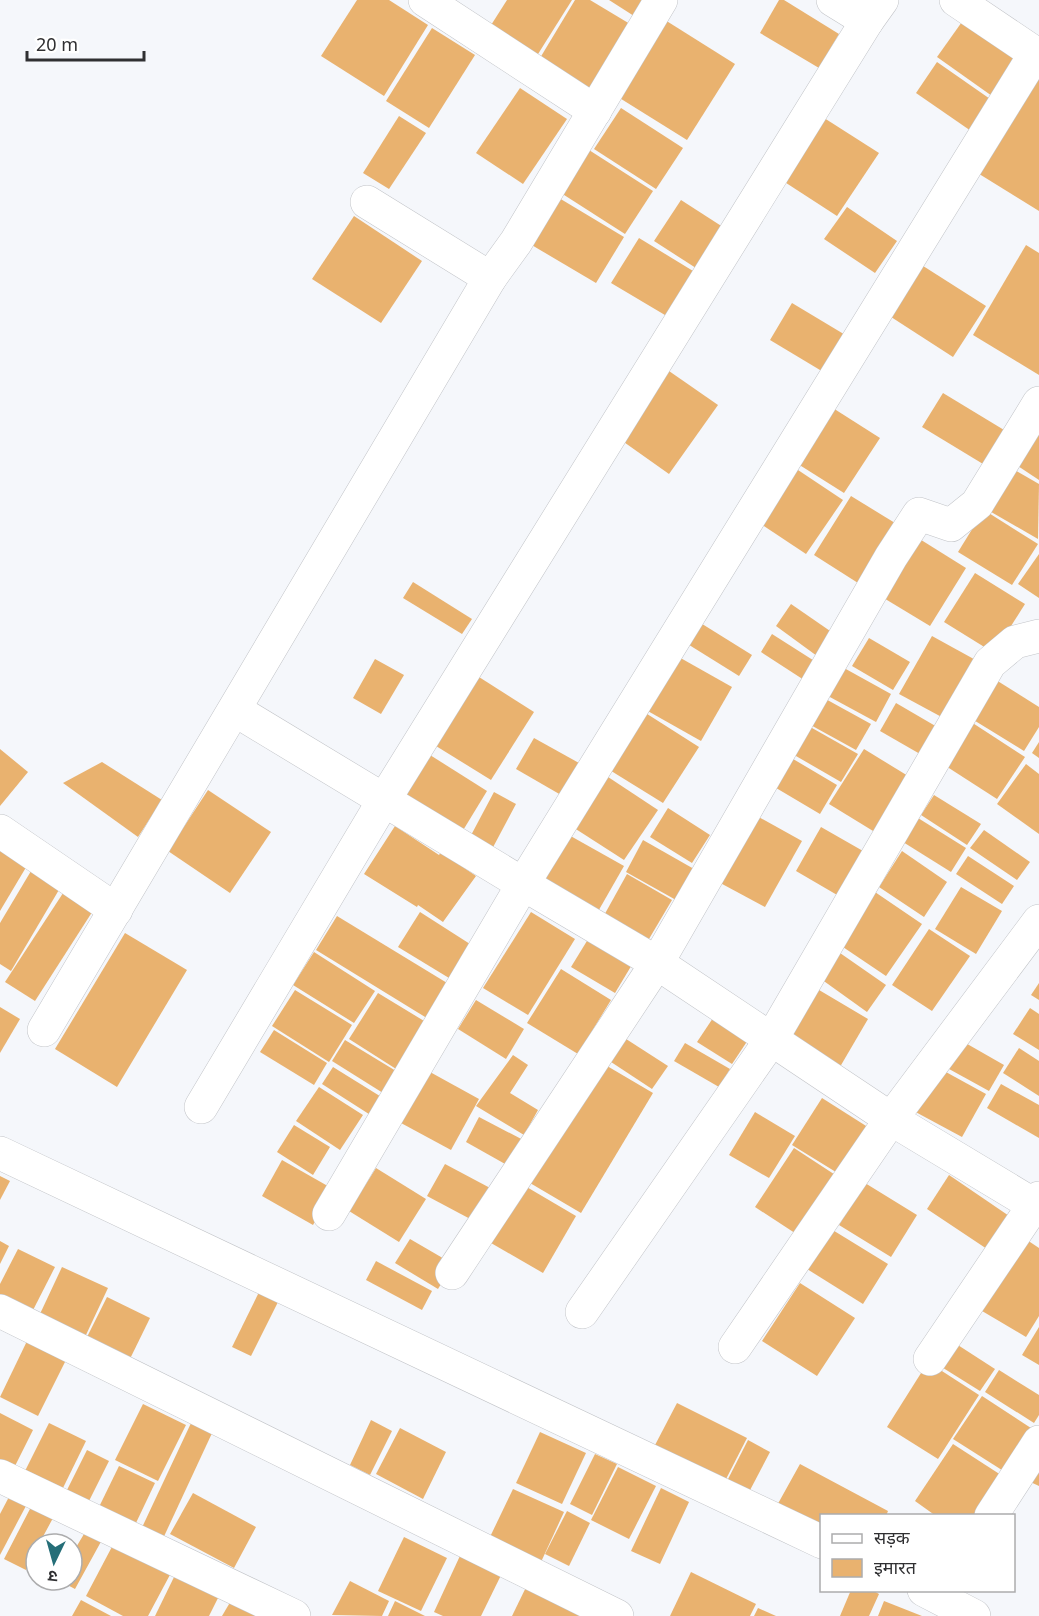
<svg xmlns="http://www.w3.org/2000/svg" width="1039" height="1616" font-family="'Noto Sans','Noto Sans Devanagari',sans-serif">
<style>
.building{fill:#e9b26f}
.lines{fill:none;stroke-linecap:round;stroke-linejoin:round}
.street-casing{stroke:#c2c4c8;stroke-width:34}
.street{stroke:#fff;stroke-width:33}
</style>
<rect width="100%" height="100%" fill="#f5f7fb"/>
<g class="building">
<polygon points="357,0 389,0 428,25 384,96 321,56"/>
<polygon points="507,0 572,0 533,62 486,33"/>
<polygon points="575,0 590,0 635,27 592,96 537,63"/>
<polygon points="609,0 644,0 634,16"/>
<polygon points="779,0 784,0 839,34 819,68 760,33"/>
<polygon points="964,19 1020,58 992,96 937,57"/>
<polygon points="665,20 735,64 687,140 618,97"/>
<polygon points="432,28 475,55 429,128 386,101"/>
<polygon points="937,62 993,101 971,131 916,93"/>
<polygon points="1039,72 1039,211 976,172"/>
<polygon points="520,88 567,119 523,184 476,153"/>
<polygon points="621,108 683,148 656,189 594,149"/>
<polygon points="399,116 426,133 389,189 363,173"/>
<polygon points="821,116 879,153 837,216 780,179"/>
<polygon points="589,150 653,191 625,234 561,193"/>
<polygon points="559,198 624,237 596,283 530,244"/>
<polygon points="681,200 726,229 699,270 654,241"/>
<polygon points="847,207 897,241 875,273 824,239"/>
<polygon points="354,216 422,261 381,323 312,279"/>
<polygon points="639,238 698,274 670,318 611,283"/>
<polygon points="1026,245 1039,253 1039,375 973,335"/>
<polygon points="920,264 986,306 953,357 888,315"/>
<polygon points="792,303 847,336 825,373 770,340"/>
<polygon points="669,371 718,405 669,474 621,440"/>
<polygon points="943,393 1009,433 988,467 922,427"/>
<polygon points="825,403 880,438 844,493 790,459"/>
<polygon points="1039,422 1039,480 1012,462"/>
<polygon points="789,464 843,500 806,554 752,518"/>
<polygon points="1011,468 1039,484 1038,539 986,509"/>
<polygon points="851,496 895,523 858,583 814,555"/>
<polygon points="984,510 1038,544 1012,585 958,552"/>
<polygon points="918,538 966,568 930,626 882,597"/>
<polygon points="1039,554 1039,598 1018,584"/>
<polygon points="975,573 1025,604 994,653 944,622"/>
<polygon points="413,582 472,619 462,634 403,598"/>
<polygon points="791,604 833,633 817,656 776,626"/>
<polygon points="699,622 752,655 739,676 686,643"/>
<polygon points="772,634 816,662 804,680 761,652"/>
<polygon points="932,636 981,663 949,721 899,694"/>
<polygon points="869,638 910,662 893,690 852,666"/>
<polygon points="677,656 732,687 701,741 646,710"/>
<polygon points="375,659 404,675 381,714 353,698"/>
<polygon points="844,668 891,694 876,722 828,696"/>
<polygon points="479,677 534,712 491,780 436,746"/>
<polygon points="996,680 1039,707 1039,727 1024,751 972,719"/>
<polygon points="822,697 871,724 856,750 807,723"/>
<polygon points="896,703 944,731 927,758 880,731"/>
<polygon points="644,712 699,747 663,803 608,769"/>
<polygon points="965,718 1025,757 997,799 938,761"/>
<polygon points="805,724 858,754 841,782 789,752"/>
<polygon points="534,738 579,763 561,795 516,769"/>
<polygon points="1039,742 1039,758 1032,753"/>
<polygon points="0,749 28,772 0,806"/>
<polygon points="864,749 913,779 878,834 829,804"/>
<polygon points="783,753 837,785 820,814 766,782"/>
<polygon points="430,755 487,791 462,832 404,796"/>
<polygon points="102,762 162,800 138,837 63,783"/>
<polygon points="1026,764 1039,774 1039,834 997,804"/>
<polygon points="602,773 658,810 624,860 568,824"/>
<polygon points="208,790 271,832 230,893 168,851"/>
<polygon points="494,792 516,804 491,851 469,839"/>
<polygon points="934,795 981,824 967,845 921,815"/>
<polygon points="668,808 710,835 692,863 650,837"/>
<polygon points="748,811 802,841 765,907 711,878"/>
<polygon points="918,818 966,848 951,872 903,842"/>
<polygon points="395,826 439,855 441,852 476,876 443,922 418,905 417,907 364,874"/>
<polygon points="821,827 870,855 844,899 796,871"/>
<polygon points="984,830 1030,862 1017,880 970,848"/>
<polygon points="567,834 624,866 596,915 539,884"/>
<polygon points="643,840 694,869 676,900 626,872"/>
<polygon points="0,844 28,864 0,911"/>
<polygon points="902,851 947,882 924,917 879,887"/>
<polygon points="968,856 1014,886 1002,904 956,874"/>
<polygon points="34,866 63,883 11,971 0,964 0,923"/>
<polygon points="627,874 672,900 646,944 602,919"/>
<polygon points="67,887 96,906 35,1001 5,982"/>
<polygon points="961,887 1002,911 976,954 935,929"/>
<polygon points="872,890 922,924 886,976 837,943"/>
<polygon points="420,912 470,944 449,978 398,947"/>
<polygon points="531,912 575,939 528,1015 483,988"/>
<polygon points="337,916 452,986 430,1020 316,950"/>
<polygon points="929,929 970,956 932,1011 892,985"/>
<polygon points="125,933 187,970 117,1087 55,1049"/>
<polygon points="590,936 633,963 615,993 571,967"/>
<polygon points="314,952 375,991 354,1023 293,985"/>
<polygon points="840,953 886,985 867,1012 821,979"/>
<polygon points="561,969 611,1000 578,1054 527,1023"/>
<polygon points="1039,983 1039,1000 1031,995"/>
<polygon points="814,987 868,1019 837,1072 783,1041"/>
<polygon points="295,990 352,1025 329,1062 272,1026"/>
<polygon points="378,993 434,1027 404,1074 349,1039"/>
<polygon points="476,1000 524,1029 506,1059 458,1029"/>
<polygon points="0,1007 20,1019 0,1053"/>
<polygon points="1030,1008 1039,1014 1039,1050 1013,1034"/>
<polygon points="713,1018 748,1040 732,1064 697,1042"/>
<polygon points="274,1030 327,1063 314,1085 260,1052"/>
<polygon points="623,1037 668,1066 652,1089 608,1060"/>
<polygon points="955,1037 1004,1065 989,1091 940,1064"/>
<polygon points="345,1040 396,1071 383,1093 332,1061"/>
<polygon points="685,1043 730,1069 719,1087 674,1061"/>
<polygon points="1019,1048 1039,1061 1039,1096 1003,1073"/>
<polygon points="513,1055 528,1065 510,1093 538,1110 524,1135 476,1106"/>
<polygon points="602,1063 653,1093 581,1213 530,1183"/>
<polygon points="935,1066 986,1094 962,1137 910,1109"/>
<polygon points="333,1067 383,1098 372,1116 322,1084"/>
<polygon points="430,1072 479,1099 451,1150 401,1123"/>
<polygon points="1001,1084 1039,1105 1039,1138 987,1108"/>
<polygon points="319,1087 363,1115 340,1150 296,1121"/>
<polygon points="822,1098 874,1131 844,1177 792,1145"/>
<polygon points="755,1112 795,1136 769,1178 729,1155"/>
<polygon points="479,1117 527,1142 512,1168 466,1142"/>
<polygon points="294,1125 330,1147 313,1175 277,1152"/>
<polygon points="794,1148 843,1180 804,1239 755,1207"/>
<polygon points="282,1160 333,1189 313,1225 262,1196"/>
<polygon points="445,1164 492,1189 474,1221 427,1196"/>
<polygon points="376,1168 426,1199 399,1242 349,1211"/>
<polygon points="949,1175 1015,1220 993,1253 927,1209"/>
<polygon points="0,1176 10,1181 0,1200"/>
<polygon points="865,1183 917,1215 891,1257 839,1225"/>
<polygon points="525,1186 576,1216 543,1273 491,1243"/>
<polygon points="831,1229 888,1264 863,1304 807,1269"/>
<polygon points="1021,1236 1039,1248 1039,1316 1026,1337 977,1308"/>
<polygon points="410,1239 453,1264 438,1289 395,1263"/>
<polygon points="0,1241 9,1246 0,1264"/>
<polygon points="18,1249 55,1267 29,1318 0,1303 0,1284"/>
<polygon points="376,1261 432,1291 422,1310 366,1280"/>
<polygon points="62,1267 108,1288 85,1337 39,1316"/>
<polygon points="800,1283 855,1318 817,1376 762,1341"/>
<polygon points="261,1288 280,1298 251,1356 232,1347"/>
<polygon points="107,1297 150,1318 125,1369 82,1347"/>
<polygon points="1039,1327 1039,1365 1022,1355"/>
<polygon points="947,1338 995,1369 980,1391 932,1361"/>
<polygon points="28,1339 67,1358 38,1416 0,1397"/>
<polygon points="928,1362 979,1395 938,1459 887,1427"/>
<polygon points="999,1370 1039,1395 1039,1415 1034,1423 985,1392"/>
<polygon points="982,1396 1034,1430 1005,1472 953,1439"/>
<polygon points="677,1403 747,1438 724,1483 654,1447"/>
<polygon points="143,1404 186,1425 158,1481 115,1460"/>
<polygon points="0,1413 33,1430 11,1474 0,1469"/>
<polygon points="371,1420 392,1431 370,1475 350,1465"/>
<polygon points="192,1421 213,1431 160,1545 138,1536"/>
<polygon points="49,1423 86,1441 61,1492 24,1473"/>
<polygon points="400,1428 446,1452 423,1499 376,1474"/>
<polygon points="540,1432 586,1453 562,1504 516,1483"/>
<polygon points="748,1440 770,1452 748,1494 726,1483"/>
<polygon points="953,1444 1001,1475 974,1516 936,1516 915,1501"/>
<polygon points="1039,1449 1039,1486 1024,1479"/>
<polygon points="87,1450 109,1461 85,1509 63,1498"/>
<polygon points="595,1454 617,1464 592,1515 570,1504"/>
<polygon points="800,1464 888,1511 886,1516 822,1516 822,1534 775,1509"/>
<polygon points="119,1466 155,1483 135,1525 99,1507"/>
<polygon points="618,1467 656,1486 629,1539 591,1520"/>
<polygon points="661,1488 689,1502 660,1564 631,1551"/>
<polygon points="513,1489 564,1512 541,1562 489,1539"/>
<polygon points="193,1493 256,1527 234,1568 170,1534"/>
<polygon points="10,1495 27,1504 0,1555 0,1514"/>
<polygon points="31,1507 53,1518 39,1544 36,1544 36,1550 26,1570 4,1559"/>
<polygon points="567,1511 590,1523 569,1566 545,1554"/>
<polygon points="87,1529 103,1538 75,1589 58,1580 72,1580 72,1554"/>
<polygon points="404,1537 447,1558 421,1611 378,1591"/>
<polygon points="115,1541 172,1571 148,1616 123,1616 86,1596"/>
<polygon points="465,1545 506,1565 481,1616 443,1616 434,1612"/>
<polygon points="691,1572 756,1604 750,1616 670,1616"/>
<polygon points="176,1573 220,1594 209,1616 155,1616"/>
<polygon points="531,1577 596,1616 512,1616"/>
<polygon points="350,1581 389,1601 382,1616 332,1615"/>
<polygon points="851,1590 872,1590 879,1594 869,1616 840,1616"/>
<polygon points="232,1599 262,1616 222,1616"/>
<polygon points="81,1600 111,1616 72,1616"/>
<polygon points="395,1601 425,1616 388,1616"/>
<polygon points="884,1601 922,1616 878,1616"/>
<polygon points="758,1608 776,1616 754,1616"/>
</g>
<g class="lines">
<g class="street-casing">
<g id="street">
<polyline points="425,0 595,111"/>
<polyline points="833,0 867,21"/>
<polyline points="956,0 1039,56"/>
<polyline points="367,202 490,278"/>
<polyline points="235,710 523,884 657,963 891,1119 1034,1205 1039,1198"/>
<polyline points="0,831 116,910"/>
<polyline points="44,1030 490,278 516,242 661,0"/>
<polyline points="201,1107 384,800 867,21 882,0"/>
<polyline points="0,1153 822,1542"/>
<polyline points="329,1214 523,884 1035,54"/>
<polyline points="452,1273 657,963 891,557 919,514 951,525 977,504 1039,403"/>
<polyline points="0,1311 617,1616"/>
<polyline points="582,1312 771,1040 990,663 1015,642 1039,636"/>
<polyline points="735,1347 891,1119 1039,921"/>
<polyline points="930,1359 1034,1205"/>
<polyline points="0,1476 294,1616"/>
<polyline points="991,1516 1039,1442"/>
<polyline points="924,1590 974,1616"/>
</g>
</g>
<use href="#street" class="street"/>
</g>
<rect x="820" y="1514" width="195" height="78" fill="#ffffff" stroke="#acacad" stroke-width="1.5"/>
<rect x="832" y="1534" width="30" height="9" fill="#ffffff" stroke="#acacad" stroke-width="1.5"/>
<text x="874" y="1544" font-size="18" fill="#303032">सड़क</text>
<rect x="832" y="1559" width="30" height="18" fill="#e9b26f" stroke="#acacad" stroke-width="1.5"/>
<text x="874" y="1574" font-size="18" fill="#303032">इमारत</text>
<g transform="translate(54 1562) rotate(185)"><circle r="28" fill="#ffffff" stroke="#acacad" stroke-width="1.5"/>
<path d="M0-4.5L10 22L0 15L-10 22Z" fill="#256e78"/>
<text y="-9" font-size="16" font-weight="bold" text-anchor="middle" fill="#303032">उ</text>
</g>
<path d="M27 51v9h117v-9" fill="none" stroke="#303032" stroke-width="3"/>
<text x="36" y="51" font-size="18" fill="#303032" stroke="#ffffff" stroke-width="4.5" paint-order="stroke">20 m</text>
</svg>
